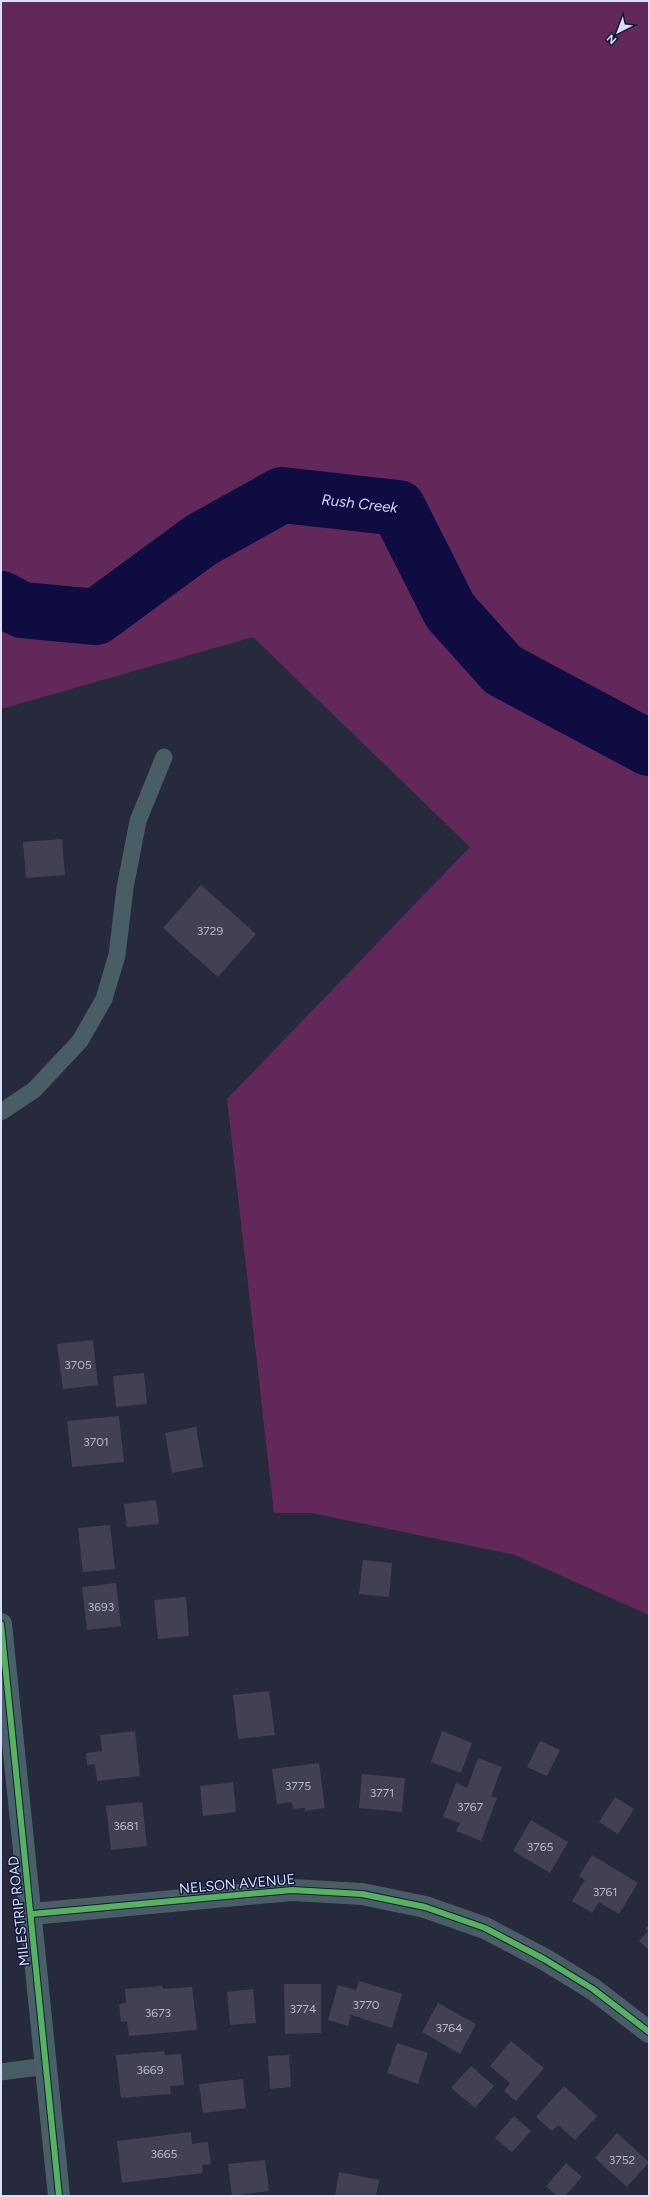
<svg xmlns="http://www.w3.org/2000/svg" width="650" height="2197" font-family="Figtree,sans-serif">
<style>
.green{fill:#62285a}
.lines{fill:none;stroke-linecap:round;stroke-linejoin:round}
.river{stroke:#0e0c41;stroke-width:56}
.building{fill:#424153}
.lane{stroke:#495d66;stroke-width:17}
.street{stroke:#495d66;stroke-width:22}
.secondary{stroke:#486169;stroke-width:22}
.cycleway-casing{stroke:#14193c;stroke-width:8}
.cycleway{stroke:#56b35d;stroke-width:6}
.labels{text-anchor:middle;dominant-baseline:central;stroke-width:3;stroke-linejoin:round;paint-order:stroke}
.number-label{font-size:12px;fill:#b3b8ce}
.street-label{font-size:14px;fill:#d9dff7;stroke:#14193c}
.water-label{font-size:15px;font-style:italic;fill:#d2d9f5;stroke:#14193c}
</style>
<rect width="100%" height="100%" fill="#272a3d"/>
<polygon class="green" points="1,1 649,1 649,1615 515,1555 312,1513 274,1513 227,1099 470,847 253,637 1,709"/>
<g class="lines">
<path class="river" id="s1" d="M 1,599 L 22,610 L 96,617 L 201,540 L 282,495 L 398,508 L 450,611 L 503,670 L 649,748"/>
</g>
<g class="building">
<polygon points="62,839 65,875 26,878 23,842"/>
<polygon points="201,885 256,934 218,977 163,928"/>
<polygon points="93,1340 98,1385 63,1389 57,1344"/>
<polygon points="144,1373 147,1404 116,1407 113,1376"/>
<polygon points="119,1416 124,1462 72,1467 67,1421"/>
<polygon points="196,1427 203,1467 172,1473 165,1433"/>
<polygon points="156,1500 159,1524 127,1527 124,1504"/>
<polygon points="110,1525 115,1569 83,1572 78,1528"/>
<polygon points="363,1560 392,1563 389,1597 359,1594"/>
<polygon points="116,1583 121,1626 87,1630 82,1587"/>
<polygon points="186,1597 189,1636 158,1639 154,1600"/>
<polygon points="269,1691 275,1735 238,1739 233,1695"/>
<polygon points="135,1731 140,1776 97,1781 95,1764 87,1765 86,1753 102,1751 100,1735"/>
<polygon points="442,1731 472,1743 461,1773 431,1762"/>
<polygon points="540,1741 560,1750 547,1776 527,1767"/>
<polygon points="478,1758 502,1767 491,1796 497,1798 481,1841 456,1831 460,1823 443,1817 456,1783 467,1788"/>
<polygon points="319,1763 325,1808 305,1811 305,1808 293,1809 292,1802 277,1804 272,1769"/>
<polygon points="362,1774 405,1778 402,1812 359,1808"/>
<polygon points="233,1782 236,1812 203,1816 200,1786"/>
<polygon points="615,1797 634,1809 618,1834 599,1822"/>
<polygon points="142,1802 147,1846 111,1850 106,1806"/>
<polygon points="531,1820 568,1842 550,1873 513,1851"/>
<polygon points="592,1855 638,1883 619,1914 599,1902 592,1913 572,1901 585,1880 579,1876"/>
<polygon points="649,1925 649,1950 639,1941 648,1931 645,1929"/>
<polygon points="359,1981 402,1994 392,2028 351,2015 348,2026 328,2020 338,1985 356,1990"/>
<polygon points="284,1984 321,1984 321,2033 285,2034"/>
<polygon points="162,1986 163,1989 192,1987 197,2030 129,2036 127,2021 121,2022 119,2004 126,2003 125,1989"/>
<polygon points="253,1989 256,2023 230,2025 227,1992"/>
<polygon points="438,2003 476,2024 460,2054 422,2032"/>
<polygon points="511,2041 544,2068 516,2101 504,2091 510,2083 490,2066"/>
<polygon points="397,2043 428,2053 418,2084 387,2073"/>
<polygon points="164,2051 165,2055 181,2054 184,2085 170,2086 171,2094 121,2098 116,2055"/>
<polygon points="289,2055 291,2087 270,2089 268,2056"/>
<polygon points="471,2066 494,2086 475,2108 451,2088"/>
<polygon points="243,2079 246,2108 203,2113 199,2084"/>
<polygon points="564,2086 597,2116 575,2140 558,2125 552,2131 536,2117"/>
<polygon points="514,2116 531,2131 512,2152 495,2138"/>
<polygon points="191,2132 192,2144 208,2142 211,2164 202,2165 203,2173 122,2183 117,2141"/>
<polygon points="617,2133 649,2162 627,2187 595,2158"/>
<polygon points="265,2160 269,2191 232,2196 228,2164"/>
<polygon points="566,2163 582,2177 565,2196 557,2196 546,2186"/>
<polygon points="339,2172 379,2180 376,2196 335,2196"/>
</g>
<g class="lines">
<g class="lane">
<polyline points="1,1112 34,1090 80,1041 104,999 117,955 125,888 138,821 164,757"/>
<polyline points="1,2072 46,2066"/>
</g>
<polyline class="street" points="32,1914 292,1890 362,1894 425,1907 485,1928 544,1959 593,1989 649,2032"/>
<polyline class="secondary" points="1,1624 59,2196"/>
<g class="cycleway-casing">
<g id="cycleway">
<polyline points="1,1624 59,2196"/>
<polyline points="32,1914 292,1890 362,1894 425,1907 485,1928 544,1959 593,1989 649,2032"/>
</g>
</g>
<use href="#cycleway" class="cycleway"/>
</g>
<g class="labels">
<g class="number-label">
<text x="210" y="931">3729</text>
<text x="78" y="1365">3705</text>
<text x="96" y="1442">3701</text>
<text x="101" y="1607">3693</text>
<text x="298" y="1786">3775</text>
<text x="382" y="1793">3771</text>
<text x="470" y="1807">3767</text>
<text x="126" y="1826">3681</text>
<text x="540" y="1847">3765</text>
<text x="605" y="1892">3761</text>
<text x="366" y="2005">3770</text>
<text x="303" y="2009">3774</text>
<text x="158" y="2013">3673</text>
<text x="449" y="2028">3764</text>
<text x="150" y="2070">3669</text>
<text x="164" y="2154">3665</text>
<text x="622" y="2160">3752</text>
</g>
<g class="street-label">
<text transform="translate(237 1884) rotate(-5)">NELSON AVENUE</text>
<text transform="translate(19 1911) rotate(-96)">MILESTRIP ROAD</text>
</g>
<g class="water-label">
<text stroke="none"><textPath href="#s1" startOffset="399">Rush Creek</textPath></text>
</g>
</g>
<rect width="650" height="2197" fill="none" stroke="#d9dff7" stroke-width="4"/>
<g transform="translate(618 32) rotate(222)" stroke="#14193c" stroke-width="3" paint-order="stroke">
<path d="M0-3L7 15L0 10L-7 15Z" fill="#d9dff7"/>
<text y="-6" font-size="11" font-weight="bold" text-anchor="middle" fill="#d9dff7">N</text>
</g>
</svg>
